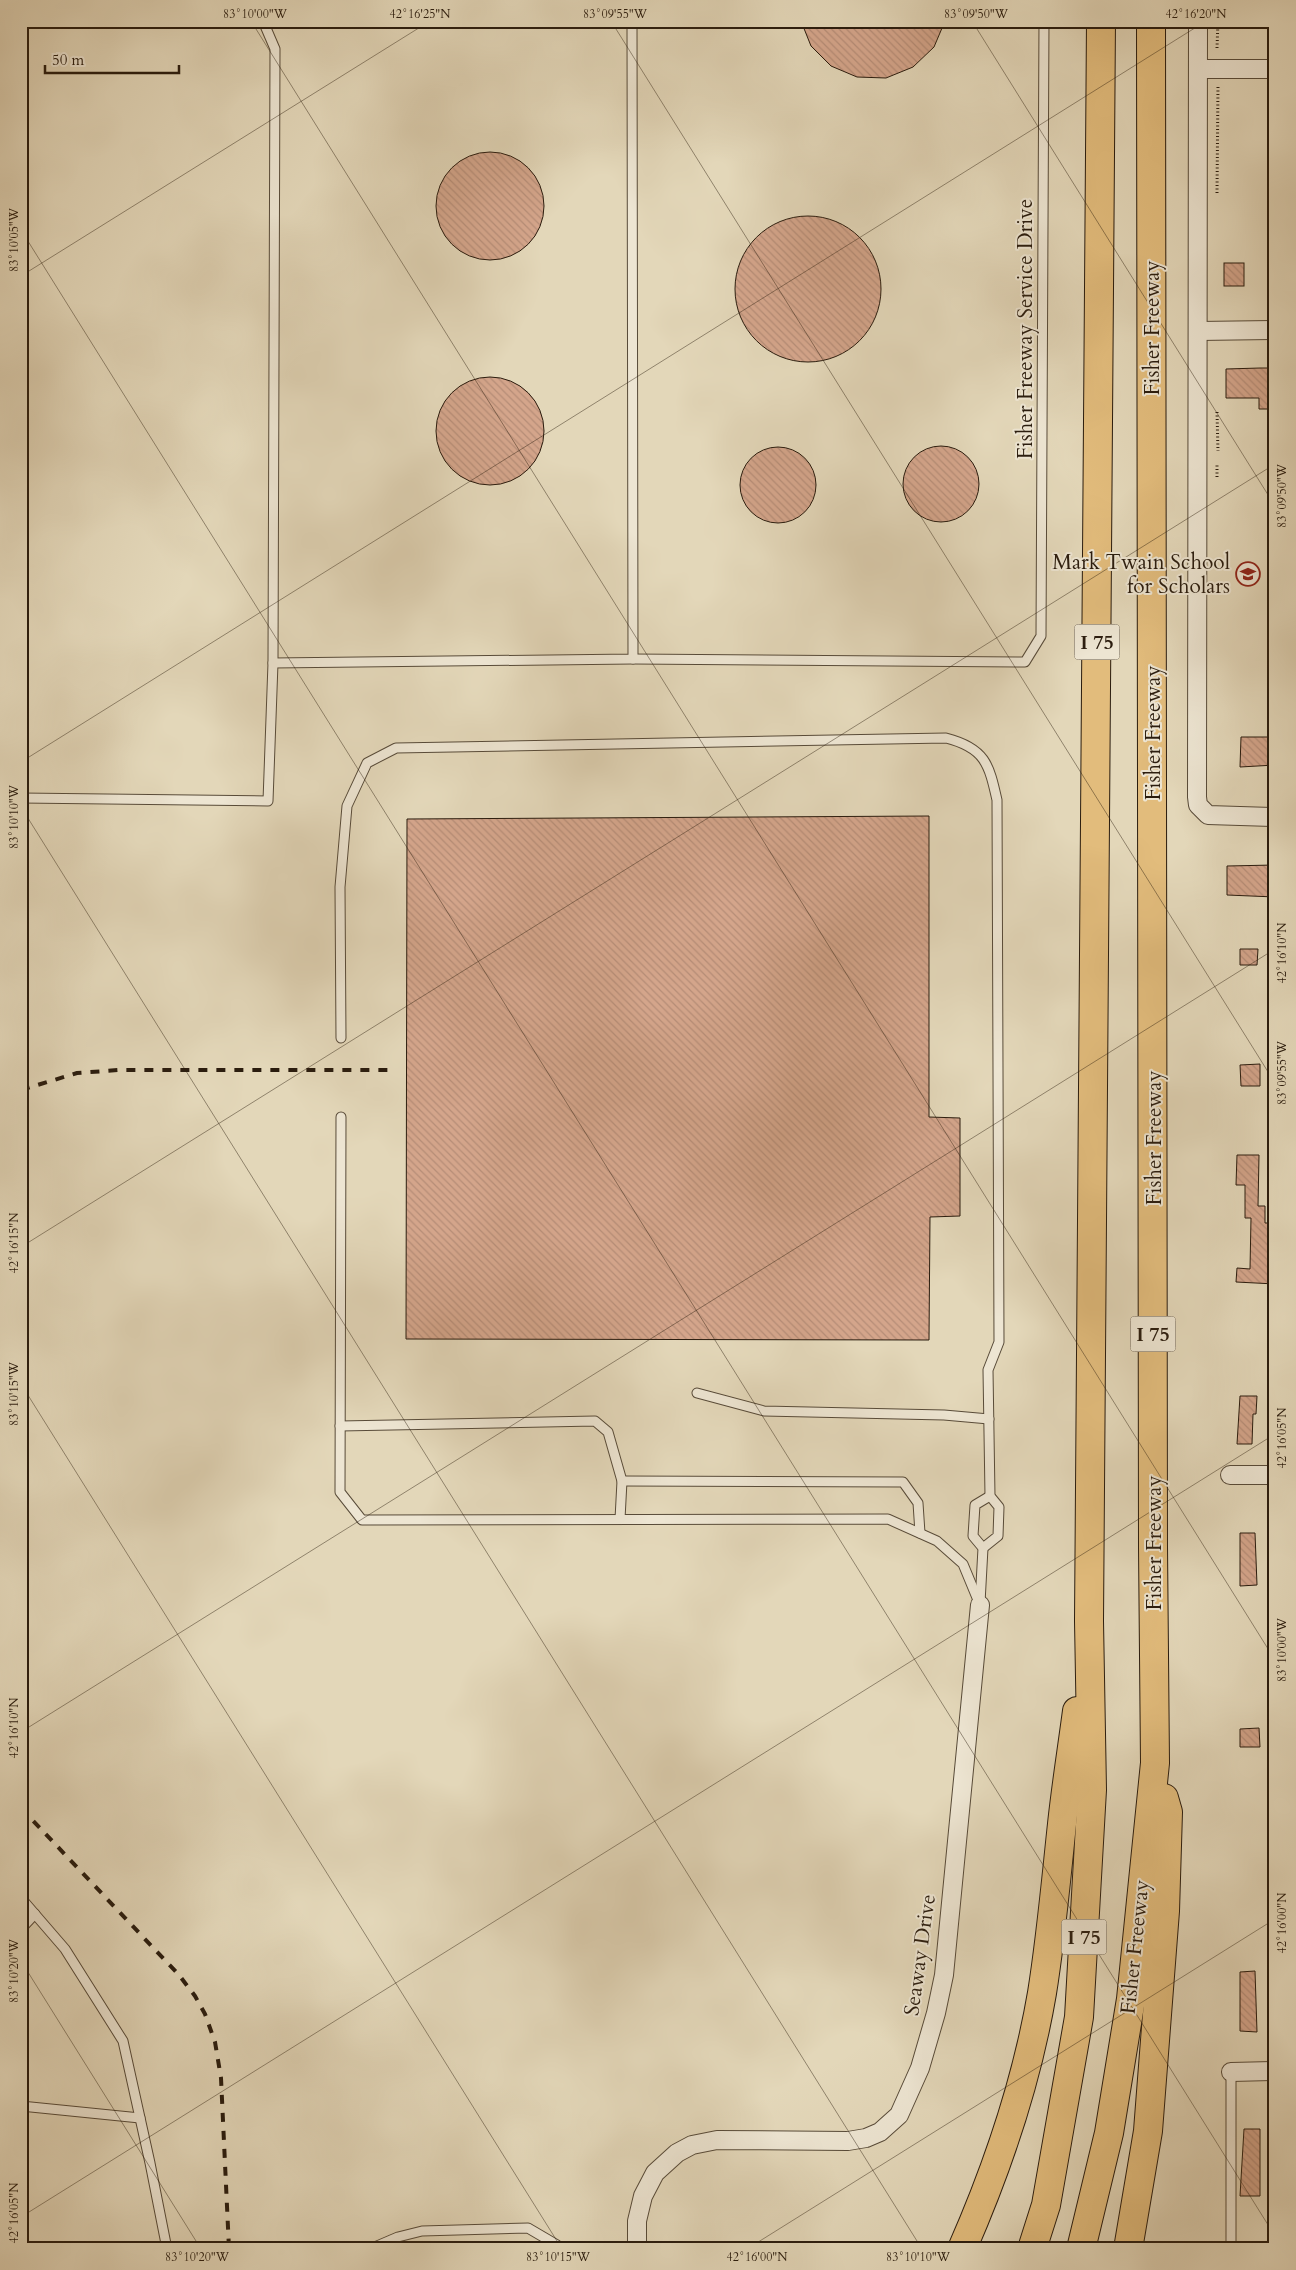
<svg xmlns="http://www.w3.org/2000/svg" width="1296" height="2270" font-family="Cardo,serif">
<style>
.building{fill:url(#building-back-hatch);stroke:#2a1c0e}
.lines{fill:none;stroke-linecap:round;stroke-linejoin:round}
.lane-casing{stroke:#584b39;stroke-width:11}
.street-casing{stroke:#584b39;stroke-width:20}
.highway-casing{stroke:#2a1c0e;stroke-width:30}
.path{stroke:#2a1c0e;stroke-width:3;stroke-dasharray:1 2.5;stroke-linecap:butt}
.lane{stroke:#ede5d2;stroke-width:9}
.street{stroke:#ede5d2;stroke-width:18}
.highway{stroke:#e2bc7c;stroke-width:28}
.rail{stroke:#2a1c0e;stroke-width:4;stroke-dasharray:9 9;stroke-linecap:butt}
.ticks{fill:none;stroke:#2a1c0e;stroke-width:1;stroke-opacity:0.45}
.labels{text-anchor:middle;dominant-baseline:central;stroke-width:4;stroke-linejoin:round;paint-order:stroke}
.shield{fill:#ede5d2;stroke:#645849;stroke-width:1}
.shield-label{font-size:20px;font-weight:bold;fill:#2a1c0e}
.street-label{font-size:21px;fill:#2a1c0e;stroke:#ede5d2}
.poi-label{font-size:21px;fill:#2a1c0e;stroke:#ede5d2;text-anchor:end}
.neatline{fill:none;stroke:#2a1c0e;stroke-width:2}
.ticks-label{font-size:12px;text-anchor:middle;fill:#2a1c0e}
</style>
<defs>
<pattern id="building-back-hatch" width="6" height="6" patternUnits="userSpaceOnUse" patternTransform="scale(1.25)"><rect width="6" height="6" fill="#d4a58b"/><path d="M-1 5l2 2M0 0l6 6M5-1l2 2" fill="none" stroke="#b68d77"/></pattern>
</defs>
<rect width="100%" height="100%" fill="#e3d7b9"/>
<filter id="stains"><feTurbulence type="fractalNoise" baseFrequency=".004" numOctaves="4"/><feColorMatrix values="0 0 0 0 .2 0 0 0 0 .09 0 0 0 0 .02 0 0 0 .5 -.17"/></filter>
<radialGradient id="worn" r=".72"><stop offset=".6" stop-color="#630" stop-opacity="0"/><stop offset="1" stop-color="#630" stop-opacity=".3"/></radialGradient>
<g class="building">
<polygon points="801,21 945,21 934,47 913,67 886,78 857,77 831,66 811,46"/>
<circle cx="490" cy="206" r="54"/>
<circle cx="808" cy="289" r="73"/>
<rect x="1224" y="263" width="20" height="23"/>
<polygon points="1260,368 1275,368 1275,409 1259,409 1259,398 1226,398 1226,369"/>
<circle cx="490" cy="431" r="54"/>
<circle cx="941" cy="484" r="38"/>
<circle cx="778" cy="485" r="38"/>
<polygon points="1241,737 1275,737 1275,765 1240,767"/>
<polygon points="929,816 929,1117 960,1118 960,1216 930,1217 929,1340 406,1339 407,819"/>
<polygon points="1275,865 1275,897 1227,895 1227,866"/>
<polygon points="1240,949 1258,949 1257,965 1240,965"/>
<polygon points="1260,1064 1260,1086 1241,1086 1240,1065"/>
<polygon points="1237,1155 1259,1155 1258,1206 1265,1206 1265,1223 1275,1223 1275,1284 1236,1282 1237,1268 1250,1269 1251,1218 1245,1218 1245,1185 1236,1185"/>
<polygon points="1240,1396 1257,1396 1256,1414 1253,1414 1252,1444 1237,1444"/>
<polygon points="1240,1533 1255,1533 1257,1585 1240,1586"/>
<polygon points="1259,1728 1260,1747 1240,1747 1240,1729"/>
<polygon points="1255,1971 1257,2032 1240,2031 1240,1972"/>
<polygon points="1244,2129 1260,2129 1260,2196 1240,2196"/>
</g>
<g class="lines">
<g class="lane-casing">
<g id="lane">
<polyline points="633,659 1025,662 1041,636 1044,21"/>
<polyline points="273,663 633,659 632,21"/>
<polyline points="21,798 268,801 273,663 275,49 263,21"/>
<path d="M 341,1038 L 340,887 L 347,806 L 367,763 L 396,748 L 946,738 C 985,748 989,764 997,800 L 999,1342 L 988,1370 L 990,1496 L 999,1507 L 998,1536 L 983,1548"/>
<polyline points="341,1117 340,1492 362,1520 888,1519 937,1541 963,1564 980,1605"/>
<polyline points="697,1393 764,1411 944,1415 989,1419"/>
<polyline points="340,1426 595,1421 608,1432 622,1481 620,1519"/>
<polyline points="622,1481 903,1482 918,1503 920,1533"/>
<polyline points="980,1603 983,1548 973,1536 975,1505 990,1496"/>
<polyline points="21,1898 65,1949 123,2041 150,2163 167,2249"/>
<polyline points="21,1929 35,1914"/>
<polyline points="21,2106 140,2118"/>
<polyline points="370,2249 398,2237 422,2231 528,2228 557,2245 559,2249"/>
<polyline points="1231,2249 1231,2072"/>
</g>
</g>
<g class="street-casing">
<g id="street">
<polyline points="1198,21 1197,797 1198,805 1208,815 1275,817"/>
<polyline points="1198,69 1275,69"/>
<polyline points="1198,331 1275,330"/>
<polyline points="1230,1475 1275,1475"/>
<polyline points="1231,2072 1275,2071"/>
<polyline points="637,2249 637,2221 643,2196 655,2173 677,2153 692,2145 717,2140 848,2141 866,2138 880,2132 899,2115 920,2068 936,2013 944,1975 980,1605"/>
</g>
</g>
<g class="highway-casing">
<g id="highway">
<path d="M 962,2249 C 998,2167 1027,2081 1042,1993 C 1051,1937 1056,1880 1062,1824 C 1066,1786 1072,1749 1077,1711"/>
<polyline points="1032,2249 1046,2205 1079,2017 1092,1790 1089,1621 1101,21"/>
<polyline points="1081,2249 1109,2133 1131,1999 1155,1763 1153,1547 1151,21"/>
<polyline points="1128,2249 1148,2131 1165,1911 1168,1812 1164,1798"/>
</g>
</g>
<g class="path">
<polyline points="1217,48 1218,21"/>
<polyline points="1217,193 1218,85"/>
<polyline points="1217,412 1218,451"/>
<polyline points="1217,477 1217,465"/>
</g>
<use href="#lane" class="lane"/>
<use href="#street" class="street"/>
<use href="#highway" class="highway"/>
<g class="rail">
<polyline points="21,1090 77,1073 119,1070 391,1070"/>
<polyline points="21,1808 179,1975 195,1996 205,2014 215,2042 221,2078 229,2249"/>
</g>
</g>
<path class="ticks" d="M 251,21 L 1275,1660M 611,21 L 1275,1083M 972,21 L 1275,506M 21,230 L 1275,2236M 21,276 L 430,21M 21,762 L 1206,21M 21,807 L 922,2249M 21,1247 L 1275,464M 21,1384 L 562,2249M 21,1732 L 1275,949M 21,1961 L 201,2249M 21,2217 L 1275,1434M 747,2249 L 1275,1919"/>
<defs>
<g id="school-ring" transform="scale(1.25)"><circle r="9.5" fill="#ede5d2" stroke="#8f2418" stroke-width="1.5"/><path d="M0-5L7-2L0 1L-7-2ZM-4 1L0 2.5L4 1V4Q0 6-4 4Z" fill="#8f2418"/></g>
</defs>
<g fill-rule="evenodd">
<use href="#school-ring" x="1248" y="574"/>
</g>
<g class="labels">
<g class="shield">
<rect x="1074.5" y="624.5" width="45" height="35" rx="4"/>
<rect x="1130.5" y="1316.5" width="45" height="35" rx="4"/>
<rect x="1061.5" y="1919.5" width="45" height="35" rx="4"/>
</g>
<g class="shield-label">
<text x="1097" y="642">I 75</text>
<text x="1153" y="1334">I 75</text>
<text x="1084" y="1937">I 75</text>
</g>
<g class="street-label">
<text transform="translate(1152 328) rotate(-90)">Fisher Freeway</text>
<text transform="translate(1025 329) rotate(-90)">Fisher Freeway Service Drive</text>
<text transform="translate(1153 733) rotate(-90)">Fisher Freeway</text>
<text transform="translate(1154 1138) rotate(-90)">Fisher Freeway</text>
<text transform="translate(1154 1543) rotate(-90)">Fisher Freeway</text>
<text transform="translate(1135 1947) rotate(-84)">Fisher Freeway</text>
<text transform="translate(920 1955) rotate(-82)">Seaway Drive</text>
</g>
<g class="poi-label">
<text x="1230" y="562">Mark Twain School<tspan x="1230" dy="24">for Scholars</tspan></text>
</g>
</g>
<rect width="1296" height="2270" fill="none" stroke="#e3d7b9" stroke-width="55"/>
<path d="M45 65v8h134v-8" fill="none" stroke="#2a1c0e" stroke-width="2.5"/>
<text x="52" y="65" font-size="15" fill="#2a1c0e" stroke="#ede5d2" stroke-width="4" paint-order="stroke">50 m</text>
<rect x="28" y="28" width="1240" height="2214" class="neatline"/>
<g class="ticks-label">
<text x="255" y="18">83°10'00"W</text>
<text x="420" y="18">42°16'25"N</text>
<text x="615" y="18">83°09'55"W</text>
<text x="976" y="18">83°09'50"W</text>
<text x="1196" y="18">42°16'20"N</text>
<text transform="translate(14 240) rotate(-90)" y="4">83°10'05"W</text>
<text transform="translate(1282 496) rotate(-90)" y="4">83°09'50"W</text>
<text transform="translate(14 817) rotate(-90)" y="4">83°10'10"W</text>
<text transform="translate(1282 953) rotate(-90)" y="4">42°16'10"N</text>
<text transform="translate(1282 1073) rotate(-90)" y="4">83°09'55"W</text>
<text transform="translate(14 1243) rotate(-90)" y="4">42°16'15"N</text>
<text transform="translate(14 1394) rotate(-90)" y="4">83°10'15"W</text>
<text transform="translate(1282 1438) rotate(-90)" y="4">42°16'05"N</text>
<text transform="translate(1282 1650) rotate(-90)" y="4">83°10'00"W</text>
<text transform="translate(14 1728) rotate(-90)" y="4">42°16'10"N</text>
<text transform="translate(1282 1923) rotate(-90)" y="4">42°16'00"N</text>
<text transform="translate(14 1971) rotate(-90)" y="4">83°10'20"W</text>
<text transform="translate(14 2213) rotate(-90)" y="4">42°16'05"N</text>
<text x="197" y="2261">83°10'20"W</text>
<text x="558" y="2261">83°10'15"W</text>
<text x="757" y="2261">42°16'00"N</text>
<text x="918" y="2261">83°10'10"W</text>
</g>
<rect width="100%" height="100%" filter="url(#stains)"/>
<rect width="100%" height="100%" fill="url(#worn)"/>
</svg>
